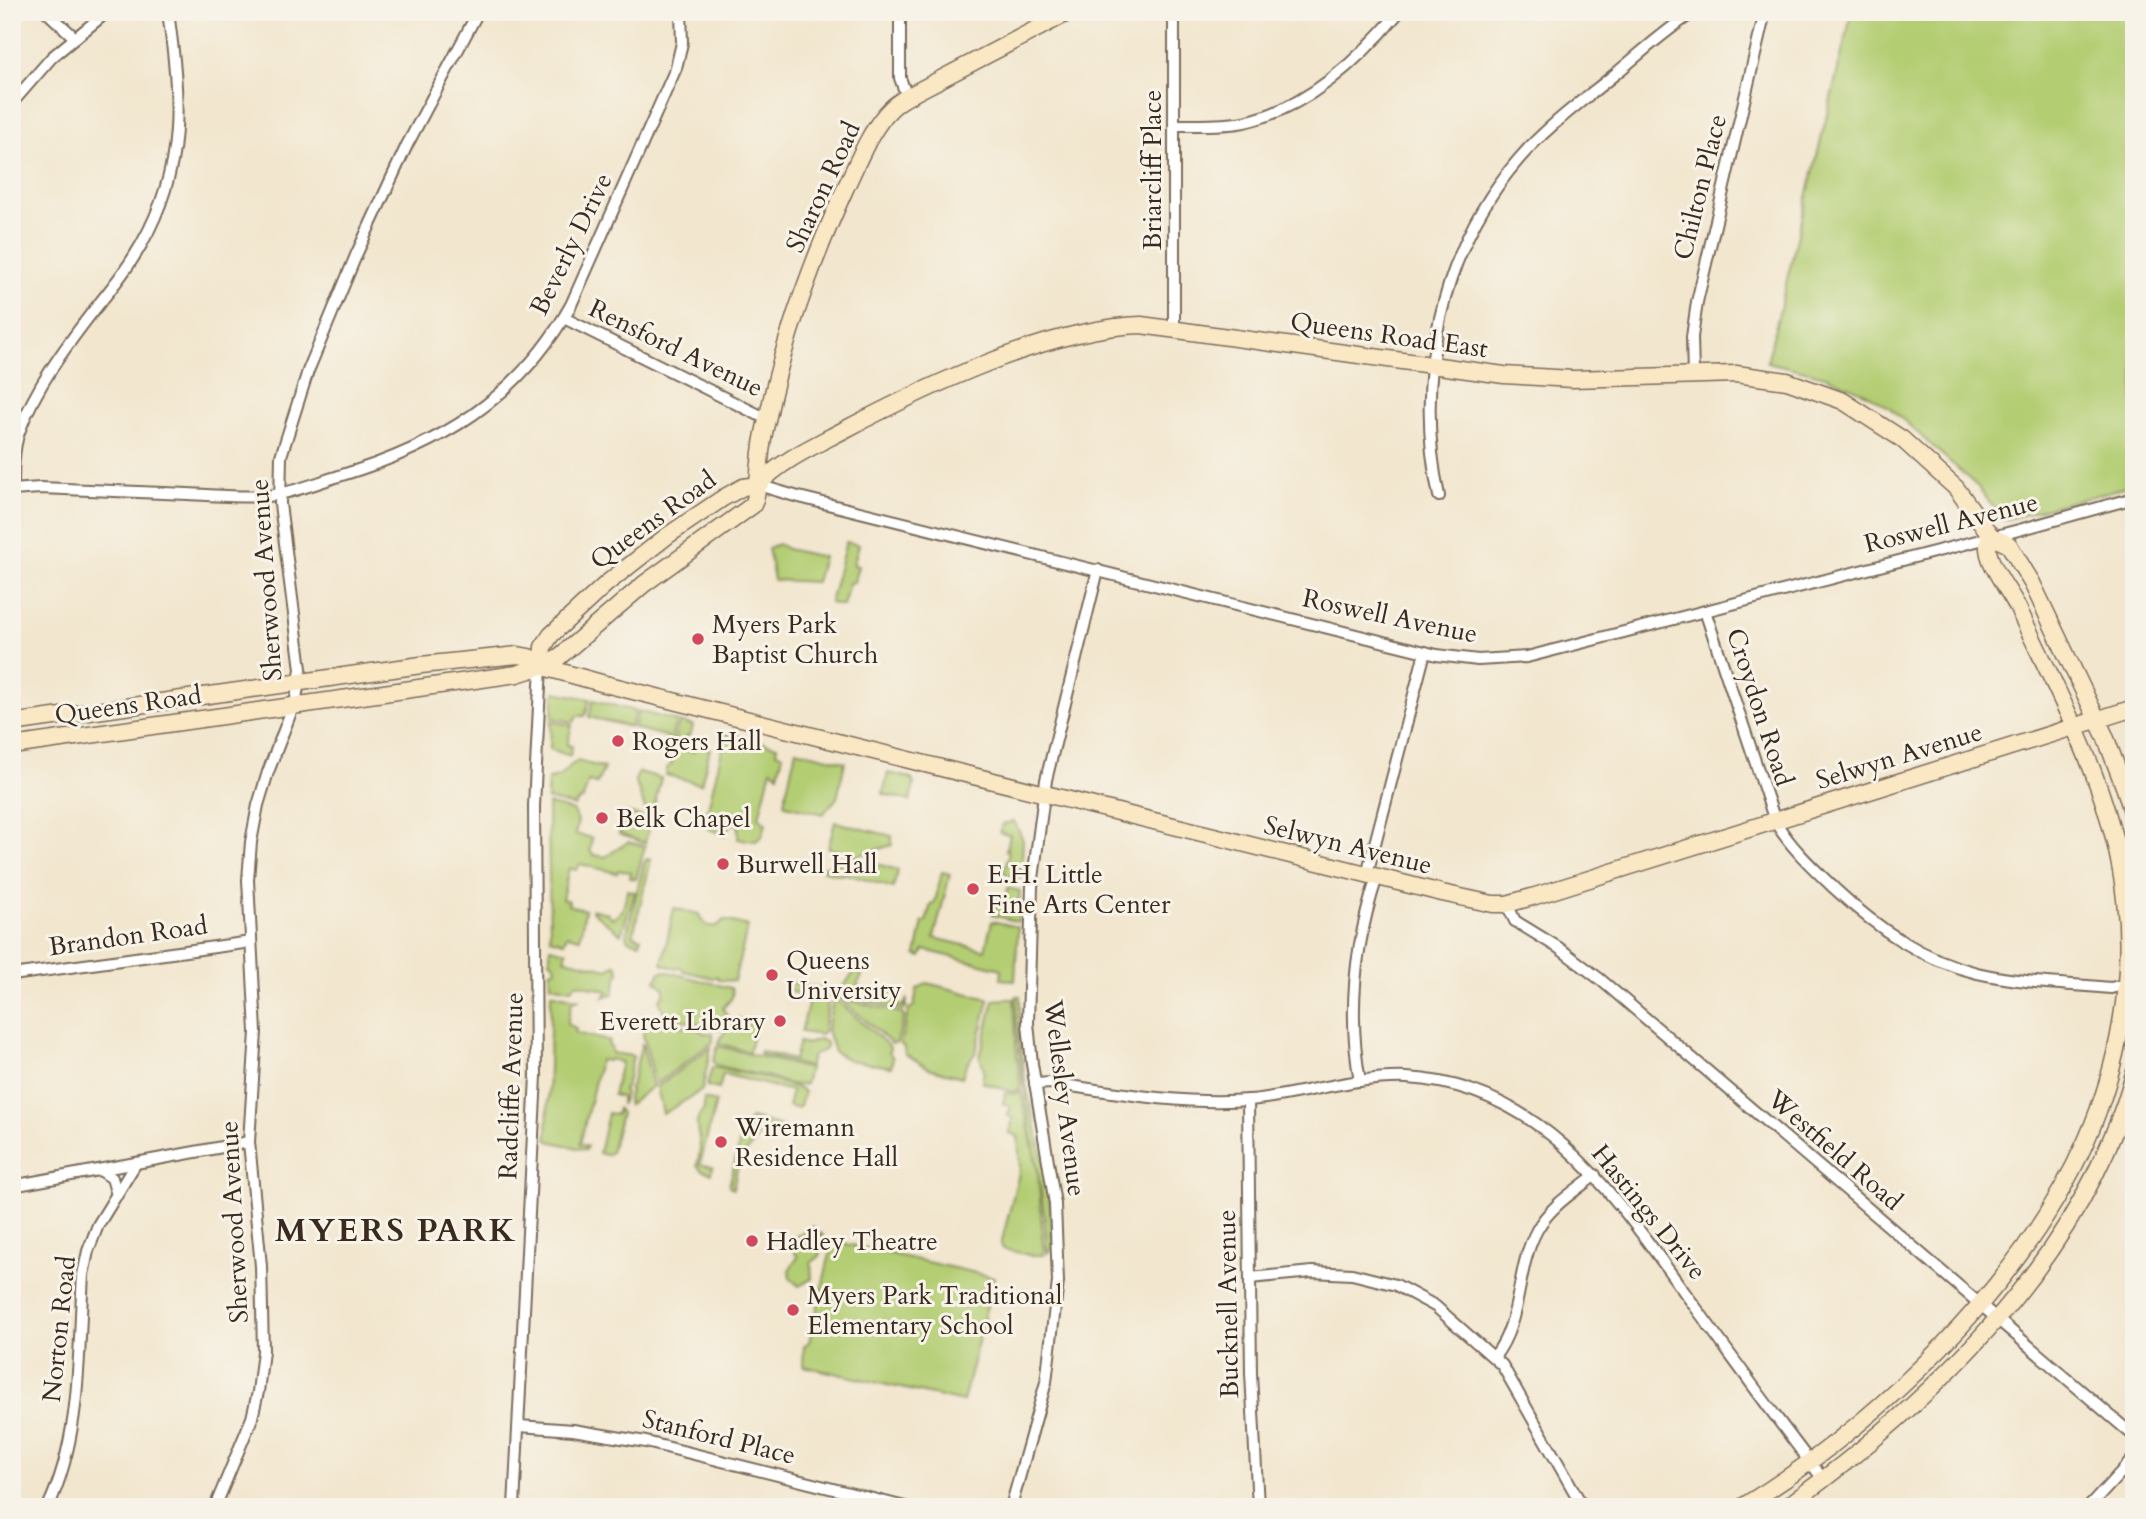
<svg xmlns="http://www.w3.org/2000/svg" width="2146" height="1519" font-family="Cardo,serif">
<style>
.green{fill:#b3cd72;stroke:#777c48;stroke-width:2}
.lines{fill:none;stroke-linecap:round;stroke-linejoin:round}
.street-casing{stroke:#7b6c5c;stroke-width:14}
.secondary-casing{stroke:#7b6c5c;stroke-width:19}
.street{stroke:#fff;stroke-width:10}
.secondary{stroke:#fae7c3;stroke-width:16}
.poi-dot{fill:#d1495b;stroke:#f7f3e8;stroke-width:2.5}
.labels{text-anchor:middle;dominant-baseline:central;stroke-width:6;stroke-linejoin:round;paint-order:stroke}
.street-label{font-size:26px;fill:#3b2a1e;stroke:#f7f3e8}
.poi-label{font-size:26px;fill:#3b2a1e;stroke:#f7f3e8;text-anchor:start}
.district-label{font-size:33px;font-weight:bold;letter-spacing:2px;fill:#3b2a1e;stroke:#f7f3e8}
</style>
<rect width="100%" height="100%" fill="#f7f3e8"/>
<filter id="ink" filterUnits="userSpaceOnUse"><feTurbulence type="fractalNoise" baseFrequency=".0143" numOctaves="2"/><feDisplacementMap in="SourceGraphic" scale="14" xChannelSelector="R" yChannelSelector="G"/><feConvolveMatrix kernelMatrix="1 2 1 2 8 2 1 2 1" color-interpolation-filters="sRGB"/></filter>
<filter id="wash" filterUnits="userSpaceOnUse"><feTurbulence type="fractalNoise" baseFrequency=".00686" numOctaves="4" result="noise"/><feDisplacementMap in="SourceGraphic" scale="28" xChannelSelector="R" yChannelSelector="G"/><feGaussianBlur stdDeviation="1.57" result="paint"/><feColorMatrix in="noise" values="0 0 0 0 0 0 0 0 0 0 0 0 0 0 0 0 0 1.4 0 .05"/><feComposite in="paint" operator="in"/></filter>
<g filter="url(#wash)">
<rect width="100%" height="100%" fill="#f2e6ce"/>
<g class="green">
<polygon points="1852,12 2134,12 2134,485 2003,520 1978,487 1890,408 1865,393 1825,376 1767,362"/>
<polygon points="846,542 859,545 853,565 858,566 854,582 849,583 843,606 830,603"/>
<polygon points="778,544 787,549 823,557 816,582 774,580 768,548"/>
<polygon points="555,692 590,699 585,716 577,716 574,722 552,718"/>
<polygon points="593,700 635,711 631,727 589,717"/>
<polygon points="638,711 676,721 668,752 665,751 668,737 634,728"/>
<polygon points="551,721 572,725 567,745 572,746 570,756 550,749"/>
<polygon points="679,722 693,725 691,734 683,740 685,749 693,752 699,746 710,749 701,784 666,775 667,768 672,764 670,757"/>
<polygon points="726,733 777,746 776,752 783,755 778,774 771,769 759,817 766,824 762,836 756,841 738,839 738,824 731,823 725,835 709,829 705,821"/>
<polygon points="796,750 845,762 837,798 823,814 786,805 784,802"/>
<path d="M 578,761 L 604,768 L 597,784 L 588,782 L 583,799 L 577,802 L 574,806 L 547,799 L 548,779 C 567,778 565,766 578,761 Z"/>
<polygon points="639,772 661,778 652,816 647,814 635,780"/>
<polygon points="888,773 911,778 914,784 910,801 883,794"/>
<polygon points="548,804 573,811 578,821 575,834 592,838 590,851 594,855 605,857 628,842 645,846 636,879 630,878 631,872 618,870 617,873 580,864 576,870 569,868 562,899 569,901 568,905 585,910 580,938 567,935 564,942 550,938"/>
<polygon points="625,813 644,817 630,823 634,827 644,819 648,831 645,843 619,834"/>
<polygon points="1014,821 1023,840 1021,878 1004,874 1009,852 1006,851 1010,835 1000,833 1002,825"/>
<polygon points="835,822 892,836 892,845 856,856 828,848"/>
<polygon points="856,858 898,870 893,888 843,873 842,875 823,871 823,867"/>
<polygon points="647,859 651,860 633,935 641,938 640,943 628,940 626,936 644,863"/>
<polygon points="942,872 950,874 934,938 985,950 992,921 1018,927 1015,981 1001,979 1002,969 924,950 921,957 916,955 923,922 926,922 930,907 935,902"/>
<polygon points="1008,888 1020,891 1018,922 993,915 998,898 1005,899"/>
<path d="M 627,890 L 635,892 L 621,934 L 592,911 L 592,909 L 607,913 L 612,918 C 624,914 625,902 627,890 Z"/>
<path d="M 674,908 L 699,914 C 703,927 715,931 724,920 L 748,926 L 734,981 L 719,980 L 717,976 L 713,978 L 684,971 L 681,967 L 677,969 L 662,964 Z"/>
<polygon points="550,947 567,951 565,959 608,969 616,964 619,971 613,994 604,997 608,991 577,983 571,989 551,985 550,971 555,970 556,966 550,960"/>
<polygon points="857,969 862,976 857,985 884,1000 888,993 897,996 898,1005 904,1006 907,999 906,1008 903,1010 840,995 841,989"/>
<path d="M 664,971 L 731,988 C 736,999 728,1001 723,1008 L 727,1016 L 723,1027 L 715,1029 L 665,1015 L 659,1000 L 664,994 L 664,988 L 656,981 L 659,973 Z"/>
<path d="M 793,982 L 825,990 C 832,1005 824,1014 824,1031 L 821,1035 L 801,1032 L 810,997 L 791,992 Z"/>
<polygon points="927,983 989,999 976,1052 966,1065 962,1077 931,1069 905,1054 904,1047 900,1044 909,1009 914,1006 917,989"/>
<polygon points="551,993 580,1000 572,1001 567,1024 576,1028 575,1033 609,1041 608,1046 611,1047 612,1053 633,1056 626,1087 623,1090 625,1094 621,1105 621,1097 613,1095 621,1062 609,1059 608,1061 600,1060 580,1144 587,1146 586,1150 549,1141 547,1139"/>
<path d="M 1016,996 L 1020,996 L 1020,1033 L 1025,1081 L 1048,1181 L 1053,1247 L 1047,1253 C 1043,1166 1016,1083 1016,996 Z"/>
<polygon points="840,998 902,1013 904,1017 897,1043 892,1044"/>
<polygon points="1008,999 1014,999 1016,1046 1021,1088 1012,1092 982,1082 984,1069 980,1057 994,1000"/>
<polygon points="837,1000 890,1047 889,1052 893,1058 891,1067 849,1060 834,1052 827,1030 833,1001"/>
<polygon points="648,1017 665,1021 668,1024 672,1023 700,1030 703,1033 713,1033 713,1042 656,1084 643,1035"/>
<path d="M 738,1018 L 755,1026 L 749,1052 L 718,1043 C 721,1032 733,1028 738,1018 Z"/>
<path d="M 819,1039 L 826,1042 C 827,1052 820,1052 813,1055 L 809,1067 L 759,1054 L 760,1051 L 794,1060 L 799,1042 L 807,1044 Z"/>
<polygon points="642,1043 653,1086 628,1105 627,1102"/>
<path d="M 718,1046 L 809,1069 L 805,1084 C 789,1088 776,1077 761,1075 C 745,1072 731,1069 716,1065 L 713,1061 Z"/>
<polygon points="711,1047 702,1090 663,1114 657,1087"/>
<polygon points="712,1067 763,1077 801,1089 804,1092 800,1106 797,1108 788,1106 792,1091 723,1074 719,1089 707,1086"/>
<polygon points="1021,1091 1038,1173 1044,1255 1029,1255 1003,1249 1001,1245 1020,1169 1018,1136 1009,1133 1013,1118 1008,1116 1010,1106 1003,1104 1005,1093 1014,1094"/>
<path d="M 704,1099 L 716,1102 L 700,1164 L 713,1167 L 711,1173 L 701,1170 L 697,1165 C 698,1160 700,1154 700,1148 C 700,1132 691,1123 704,1109 Z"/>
<polygon points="618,1109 621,1113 611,1152 606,1155 599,1153 608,1113 616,1115"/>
<polygon points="751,1118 778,1125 792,1132 793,1135 780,1134 761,1125 756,1140 739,1161 733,1189 731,1188 729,1186 742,1133"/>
<polygon points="810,1227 814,1227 817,1232 823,1235 820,1256 811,1263 812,1279 799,1286 790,1278 789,1270 798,1257 795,1253 796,1237"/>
<polygon points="833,1241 994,1277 963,1402 803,1366 804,1346 809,1342"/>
</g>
</g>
<g filter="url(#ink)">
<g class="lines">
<g class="street-casing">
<g id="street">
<polyline points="47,12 74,37"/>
<polyline points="900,12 900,78 907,97"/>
<polyline points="1174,12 1174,329"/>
<polyline points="12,103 52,57 107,12"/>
<path d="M 1175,125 C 1198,125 1222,126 1244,122 C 1306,109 1360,59 1399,12"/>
<polyline points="564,318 767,419"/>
<polyline points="1693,375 1692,337 1697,302 1765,12"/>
<polyline points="758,485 795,496 1437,655 1478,660 1527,657 2019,530 2134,498"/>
<path d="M 12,490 L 40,488 C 89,490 139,492 188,494 C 214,495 242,498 268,496 C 292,493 316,483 339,476 C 439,446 519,399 571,305 L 676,68 L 682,43 L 681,12"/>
<path d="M 13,490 C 13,471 13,450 19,432 C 35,388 66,346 94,310 C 111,289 128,268 141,245 C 186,166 180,98 168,12"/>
<path d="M 1439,496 C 1414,380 1440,251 1518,160 C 1546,127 1581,102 1614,75 C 1640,54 1665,30 1694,12"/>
<path d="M 1705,611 L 1775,821 C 1790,847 1814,869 1835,889 C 1877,928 1921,959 1977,973 C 2020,983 2067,984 2111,988 L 2130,983"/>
<polyline points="1367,874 1425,652"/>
<polyline points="1507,904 1515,921 1559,948 1601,980 2134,1436"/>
<polyline points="12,975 251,942"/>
<path d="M 1360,1081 C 1347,1011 1355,944 1377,877"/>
<path d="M 1035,1084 L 1051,1083 C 1117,1093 1183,1105 1250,1100 C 1303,1095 1354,1076 1407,1078 C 1542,1085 1614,1195 1685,1293 C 1731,1355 1776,1419 1824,1480"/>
<polyline points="1248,1100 1251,1373 1258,1507"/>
<polyline points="100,1170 112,1178 117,1195"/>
<polyline points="12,1186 249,1142"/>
<polyline points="1250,1278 1312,1272 1352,1274 1396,1285 1435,1306 1502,1365 1583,1507"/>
<path d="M 1494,1357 C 1523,1321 1515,1270 1537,1230 C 1550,1206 1574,1192 1595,1175"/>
<polyline points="519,1426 573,1430 646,1442 905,1507"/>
<path d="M 48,1507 C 82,1435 78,1353 83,1275 L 88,1251 L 98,1225 L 136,1163"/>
<polyline points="215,1507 252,1418 258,1392 263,1351 261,1266 249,1142 256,1032 248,880 251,842 258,805 268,772 296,699 301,669 280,504 281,456 308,371 357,253 407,145 478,12"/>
<polyline points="514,1507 536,1076 534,806 541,666"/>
<polyline points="1011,1507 1046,1382 1058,1282 1055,1204 1032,1064 1028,1023 1032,886 1046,780 1098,570"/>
<polyline points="2089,1507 2134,1458"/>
</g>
</g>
<g class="secondary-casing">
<g id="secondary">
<path d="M 758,485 C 782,460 814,446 844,430 C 926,387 1048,328 1141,325 L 1504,375 L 1573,379 L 1736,374 L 1787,381 L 1843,401 L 1902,439 L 1956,488 L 1991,536"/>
<polyline points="1991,536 2009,545 2032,583 2105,736 2125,789 2134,818"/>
<polyline points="541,666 543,647 551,635 606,584 667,536 723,498 743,487 758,485"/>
<polyline points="12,723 421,665 518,655 529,657 547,668 605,684 1442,893 1493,904 1507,904 1532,897 2134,708"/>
<path d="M 12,746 L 517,674 L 536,668 L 559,657 L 644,584 L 753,505 C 759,491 758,477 760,463 C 761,447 764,431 768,416 C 784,337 812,262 845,189 C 857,164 868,135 886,114 C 894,104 905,98 916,92 L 1069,12"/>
<path d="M 1742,1507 C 1877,1425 2021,1287 2086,1141 C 2119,1066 2134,980 2125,899 C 2114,793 2062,702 2018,608 C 2009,589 1978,554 1991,536"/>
<path d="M 1786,1507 C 1935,1400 2084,1256 2134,1074"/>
</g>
</g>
<use href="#street" class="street"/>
<use href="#secondary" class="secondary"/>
</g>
</g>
<g class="poi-dot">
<circle cx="698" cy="639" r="7"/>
<circle cx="618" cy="741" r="7"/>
<circle cx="602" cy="818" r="7"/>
<circle cx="723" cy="864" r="7"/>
<circle cx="973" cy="889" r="7"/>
<circle cx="772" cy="975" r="7"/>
<circle cx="780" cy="1021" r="7"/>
<circle cx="721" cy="1142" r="7"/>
<circle cx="752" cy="1241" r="7"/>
<circle cx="793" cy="1310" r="7"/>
</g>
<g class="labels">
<g class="street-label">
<text transform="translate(1152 170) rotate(-90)">Briarcliff Place</text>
<text transform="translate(823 187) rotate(-65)">Sharon Road</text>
<text transform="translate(1700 187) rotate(-76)">Chilton Place</text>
<text transform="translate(571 244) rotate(-64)">Beverly Drive</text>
<text transform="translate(1389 335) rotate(8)">Queens Road East</text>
<text transform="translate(676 348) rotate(26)">Rensford Avenue</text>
<text transform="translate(653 520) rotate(-36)">Queens Road</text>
<text transform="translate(1951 523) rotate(-14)">Roswell Avenue</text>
<text transform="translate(266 580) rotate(-94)">Sherwood Avenue</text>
<text transform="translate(1390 616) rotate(12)">Roswell Avenue</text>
<text transform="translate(128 705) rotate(-8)">Queens Road</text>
<text transform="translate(1760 707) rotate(72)">Croydon Road</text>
<text transform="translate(1899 756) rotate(-17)">Selwyn Avenue</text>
<text transform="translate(1348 845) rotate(14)">Selwyn Avenue</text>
<text transform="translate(128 936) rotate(-8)">Brandon Road</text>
<text transform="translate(511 1086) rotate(-88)">Radcliffe Avenue</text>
<text transform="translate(1065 1098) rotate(83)">Wellesley Avenue</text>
<text transform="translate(1835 1150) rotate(41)">Westfield Road</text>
<text transform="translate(1649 1212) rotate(51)">Hastings Drive</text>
<text transform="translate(234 1222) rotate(-93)">Sherwood Avenue</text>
<text transform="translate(1228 1304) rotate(-91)">Bucknell Avenue</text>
<text transform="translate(59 1329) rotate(-84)">Norton Road</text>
<text transform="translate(719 1437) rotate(14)">Stanford Place</text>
</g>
<g class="poi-label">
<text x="712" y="624">Myers Park<tspan x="712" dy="30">Baptist Church</tspan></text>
<text x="632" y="741">Rogers Hall</text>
<text x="616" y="818">Belk Chapel</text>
<text x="737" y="864">Burwell Hall</text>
<text x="987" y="874">E.H. Little<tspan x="987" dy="30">Fine Arts Center</tspan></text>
<text x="786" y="960">Queens<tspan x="786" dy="30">University</tspan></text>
<text x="766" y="1021" text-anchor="end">Everett Library</text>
<text x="735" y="1127">Wiremann<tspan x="735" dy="30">Residence Hall</tspan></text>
<text x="766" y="1241">Hadley Theatre</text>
<text x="807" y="1295">Myers Park Traditional<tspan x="807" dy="30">Elementary School</tspan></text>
</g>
<g class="district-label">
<text x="396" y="1230">MYERS PARK</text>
</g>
</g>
<rect width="2146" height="1519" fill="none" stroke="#f7f3e8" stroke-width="42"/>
</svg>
